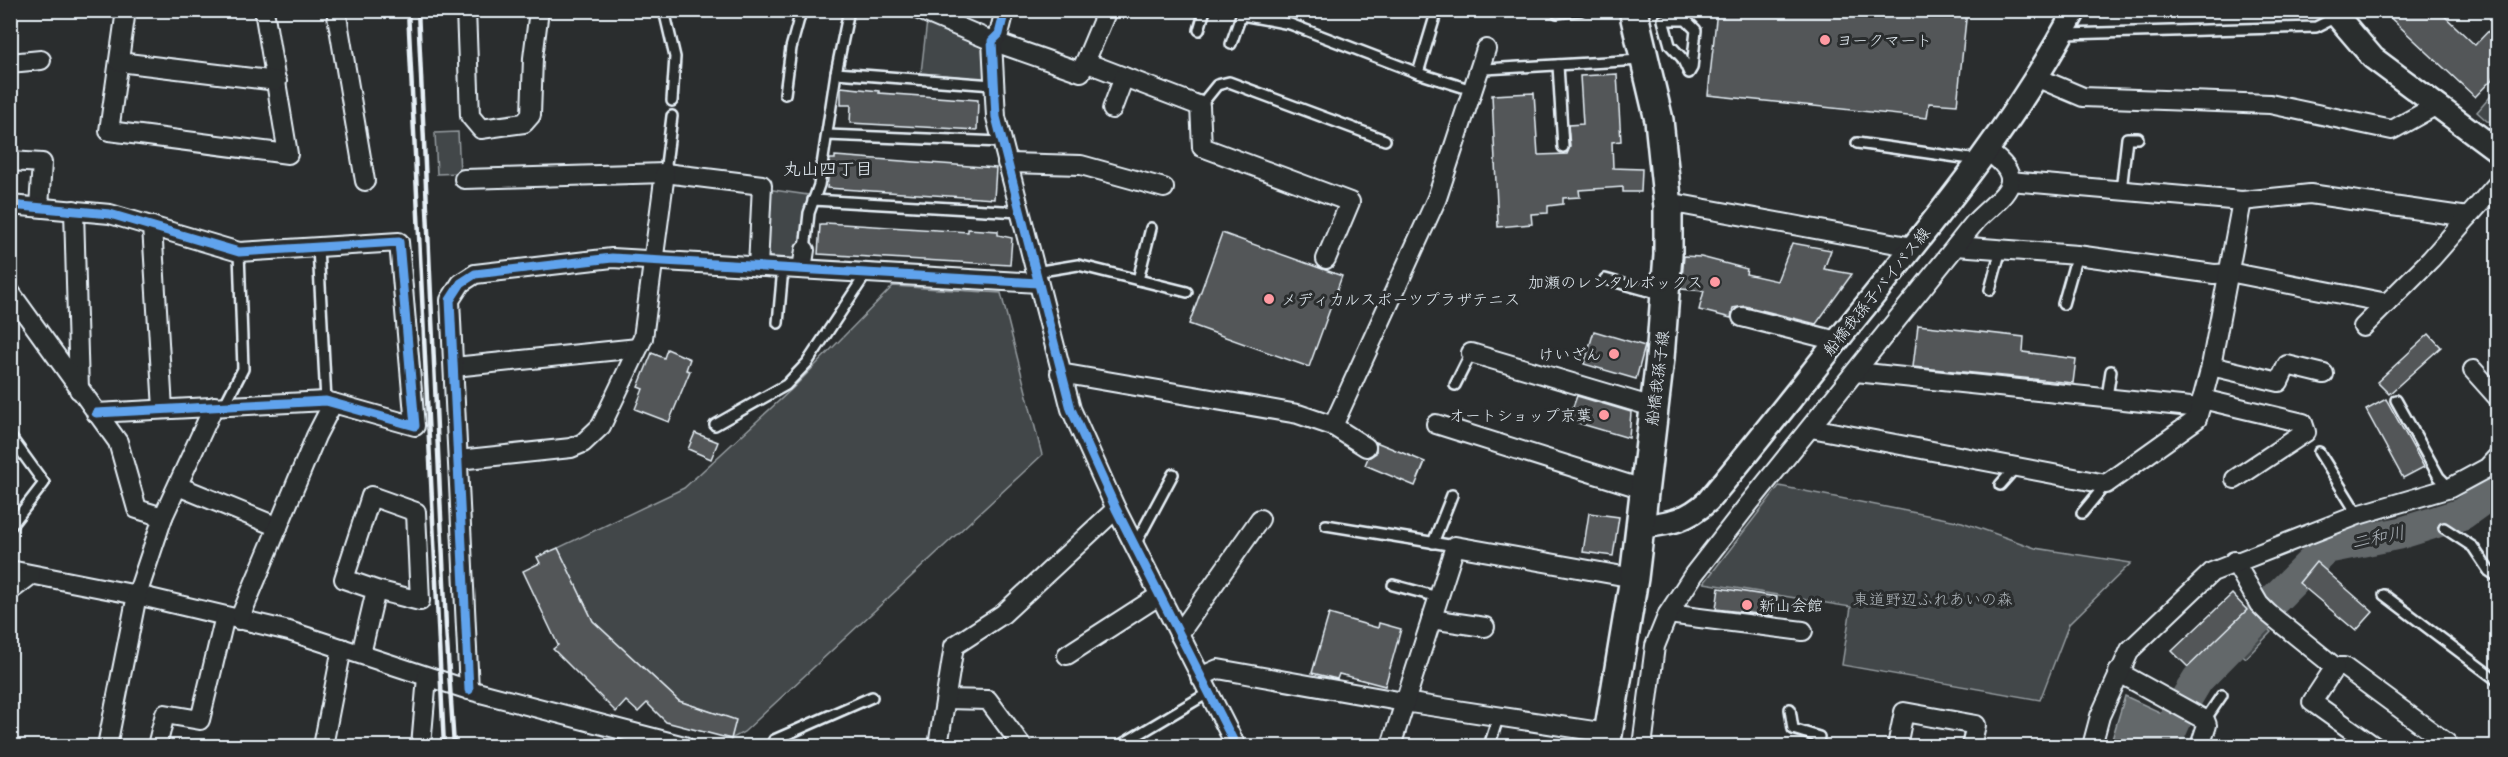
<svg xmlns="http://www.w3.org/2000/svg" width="2508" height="757" font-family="Delius,'Klee One',sans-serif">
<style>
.green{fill:#424648;stroke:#959ca0;stroke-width:1.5}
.water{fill:#63686b;stroke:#989fa3;stroke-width:1.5}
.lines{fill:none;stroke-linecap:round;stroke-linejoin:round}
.river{stroke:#63686b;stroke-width:32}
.building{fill:#535759;stroke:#e8f1f8;stroke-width:1.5}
.service-casing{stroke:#e8f1f8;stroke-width:14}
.minor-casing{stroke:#e8f1f8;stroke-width:22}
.tertiary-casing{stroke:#e8f1f8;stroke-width:27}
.primary-casing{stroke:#e8f1f8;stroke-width:32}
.service{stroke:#2a2d2e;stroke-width:9}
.minor{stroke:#2a2d2e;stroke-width:18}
.tertiary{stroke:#2a2d2e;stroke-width:22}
.primary{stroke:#2a2d2e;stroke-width:27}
.rail{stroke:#e8f1f8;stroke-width:4.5}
.cycleway-casing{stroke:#2a2d2e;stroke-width:13}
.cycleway{stroke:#60a3ed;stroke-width:9}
.poi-dot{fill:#ff9aa2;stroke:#2a2d2e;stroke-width:2}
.labels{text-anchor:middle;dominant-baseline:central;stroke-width:6;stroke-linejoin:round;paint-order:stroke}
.poi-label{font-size:16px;fill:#e8f1f8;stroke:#2a2d2e;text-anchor:start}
.street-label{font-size:16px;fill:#e8f1f8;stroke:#2a2d2e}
.park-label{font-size:16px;fill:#aeb5ba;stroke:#2a2d2e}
.neighbourhood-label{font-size:18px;fill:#e8f1f8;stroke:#2a2d2e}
.water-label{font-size:18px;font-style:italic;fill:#acb3b9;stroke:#2a2d2e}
</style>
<rect width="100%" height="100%" fill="#2a2d2e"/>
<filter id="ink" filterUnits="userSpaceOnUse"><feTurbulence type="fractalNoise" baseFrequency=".0167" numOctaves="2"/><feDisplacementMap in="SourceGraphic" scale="12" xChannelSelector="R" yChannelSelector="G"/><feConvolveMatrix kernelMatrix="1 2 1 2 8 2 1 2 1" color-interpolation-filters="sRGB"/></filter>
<g filter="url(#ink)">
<g class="green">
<polygon points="927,21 987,45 984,79 921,73"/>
<polygon points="2497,89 2497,122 2487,121 2477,112"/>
<polygon points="458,132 460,173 437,174 435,133"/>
<polygon points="766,189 808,195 797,263 763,262"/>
<polygon points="893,286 1001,293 1042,455 744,732 731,739 735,720 679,701 593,621 558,548 684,488 793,388"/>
<polygon points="1779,486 1962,522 2035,548 2131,563 2069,624 2040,700 1842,665 1851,607 1704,583"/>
<polygon points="2261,622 2271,632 2246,658 2235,648"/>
</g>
<polygon class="water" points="2125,696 2164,714 2147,746 2110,746"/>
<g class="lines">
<g class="river">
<polyline points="2271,603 2326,548 2401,533 2462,514 2498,488"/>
<polyline points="2186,699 2198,679 2259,617"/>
<polyline points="2164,746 2179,712"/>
</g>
</g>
<g class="building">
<polygon points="1717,10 1967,10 1957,105 1929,103 1927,118 1708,95"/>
<polygon points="2382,10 2438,10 2475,45 2498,21 2498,73 2475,97"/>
<polygon points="1617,74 1621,141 1612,142 1613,168 1642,169 1641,192 1623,192 1623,187 1579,190 1580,197 1563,198 1563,204 1548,206 1548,213 1531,214 1532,224 1498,227 1492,95 1534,93 1538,155 1567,154 1570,147 1568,125 1583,124 1580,76"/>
<polygon points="841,87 879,91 879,93 978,100 977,130 850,123 851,105 841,105"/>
<polygon points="835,156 996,168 994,199 827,188 830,159 835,159"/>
<polygon points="826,223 968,232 968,229 998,231 998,235 1012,238 1010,265 818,254 820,225 826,225"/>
<polygon points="1222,233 1342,276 1309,367 1189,324"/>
<polygon points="1792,243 1831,250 1824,269 1852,274 1816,324 1745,306 1733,308 1731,318 1699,310 1704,291 1681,289 1684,256 1701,257 1747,269 1746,274 1777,281"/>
<polygon points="1918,325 2024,337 2023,352 2076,359 2073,383 1913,367"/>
<polygon points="1594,331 1645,346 1636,379 1584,364"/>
<polygon points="2429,334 2441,347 2389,394 2377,382"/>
<polygon points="667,349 690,359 686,370 690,371 669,422 635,409 643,389 638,387 652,353 664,358"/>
<polygon points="1577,396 1631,412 1629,438 1568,420"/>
<polygon points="2386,399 2424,467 2403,478 2366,410"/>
<polygon points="695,433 718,442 711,459 688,449"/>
<polygon points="1376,442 1425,462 1415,486 1365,465 1368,458 1376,453"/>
<polygon points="1589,513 1619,517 1613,556 1583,552"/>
<polygon points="558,548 593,621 679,701 736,720 731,739 666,722 647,703 638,712 626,701 616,712 553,649 558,645 523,571 540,563 537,557"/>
<polygon points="2316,562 2373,612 2356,631 2299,583"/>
<polygon points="1719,588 1777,597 1774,616 1716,609"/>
<polygon points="2232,594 2247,610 2188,667 2172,651"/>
<polygon points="1329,614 1378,628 1379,623 1401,629 1385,686 1339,674 1337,679 1312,673"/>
</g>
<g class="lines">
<g class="service-casing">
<g id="service">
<polyline points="664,10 675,57 672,101"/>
<polyline points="1557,13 1581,10"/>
<polyline points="1242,15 1290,24 1418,73 1472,90"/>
<polygon points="1663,20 1686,20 1696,30 1692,68 1689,73 1682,58 1670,45"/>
<polyline points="1199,30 1205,10"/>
<polyline points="2065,34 2316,27 2336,17"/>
<polyline points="1231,44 1243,10"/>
<polyline points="1558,65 1563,147"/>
<polyline points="1485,69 1641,60"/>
<polyline points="836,73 993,85"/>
<polyline points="1418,73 1437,10"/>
<polyline points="785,94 791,48 800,15 798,10"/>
<polyline points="1200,106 1217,85 1229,82 1385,140"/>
<polyline points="827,135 1002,142"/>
<polyline points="1857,143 1978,160"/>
<polyline points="665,173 672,116"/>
<polyline points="2121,191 2127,138 2138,138"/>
<polyline points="813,200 1020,212"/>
<polyline points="318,247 326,401"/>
<polyline points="805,250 809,213 819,185 836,73 849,10"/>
<polyline points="1035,272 1078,265 1187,292"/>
<polyline points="1605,279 1663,295"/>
<polyline points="1138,280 1151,228"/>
<polyline points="1990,290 2001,249"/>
<polyline points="2063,304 2077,255"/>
<polyline points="778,323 783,268"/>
<polyline points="1455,385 1471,353"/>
<polyline points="2107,397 2111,371"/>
<polyline points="2396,400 2439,477 2450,488"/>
<polyline points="224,406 243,369 239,252"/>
<polyline points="715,425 786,385 807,363 866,274"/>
<polyline points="10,436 44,483 10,527"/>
<polyline points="2319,452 2358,515"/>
<polyline points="2000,485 2016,467"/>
<polyline points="2082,513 2106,484"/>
<polyline points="1326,525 1455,546"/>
<polyline points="2444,528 2473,547 2489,571 2498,577"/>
<polyline points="1433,543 1452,495"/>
<polyline points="1135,545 1173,474"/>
<polyline points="1393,585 1438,597"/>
<polyline points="2384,595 2498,681"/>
<polyline points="1790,709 1793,729 1819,737 1817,746"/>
<polyline points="2205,720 2222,695"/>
<polyline points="771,746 774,740 872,697"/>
<polyline points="1119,746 1208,693"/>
<polyline points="1489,746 1499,715"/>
</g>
</g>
<g class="minor-casing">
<g id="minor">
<polyline points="126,10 109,131 288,154 264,10"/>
<polyline points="336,10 365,181"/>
<polyline points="466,10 470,116 481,129 524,123 531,115 533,58 539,10"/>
<polyline points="919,10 992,41 1081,72 1107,10"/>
<polyline points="1005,10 999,34 992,41 996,117 1071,409 1116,509 1236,746"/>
<polyline points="119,62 277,81"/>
<polyline points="1085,62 1200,106 1202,147 1350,202 1326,259"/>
<polyline points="10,63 41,60"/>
<polyline points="2038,78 2083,97 2270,104 2392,130 2437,105"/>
<polyline points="1112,109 1124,77"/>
<polyline points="10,161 42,163 39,206"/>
<polyline points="1007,163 1081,165 1164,188"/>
<polyline points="464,179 665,173 762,185 758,267"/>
<polyline points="2010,181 2242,201 2310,194 2468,217"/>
<polyline points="10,205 110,214 239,252 399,242 415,426 326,401 96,413"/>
<polyline points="1668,207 1679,204 1913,247"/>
<polyline points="74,210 79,390"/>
<polyline points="152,226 163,409"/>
<polyline points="1956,246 2077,255 2214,274 2234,273 2387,303"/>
<polyline points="802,269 805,250"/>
<polyline points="10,292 118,442 137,509 163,517"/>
<polyline points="1742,317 1837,341"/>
<polyline points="2363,327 2431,259 2498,183"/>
<polyline points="1471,353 1653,407"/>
<polyline points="2211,366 2279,382 2287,365 2324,374"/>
<polyline points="454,367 638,348"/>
<polyline points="2473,370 2498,398"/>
<polyline points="1856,372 2200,408"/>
<polyline points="1060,373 1298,414 1333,426 1366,447"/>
<polyline points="2202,399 2303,423 2306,432 2235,479"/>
<polyline points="1436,424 1643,489"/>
<polyline points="1333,426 1437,198 1486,49"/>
<polyline points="1811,428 2106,484 2197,419 2211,366 2242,201"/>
<polyline points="458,460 571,448 583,443 601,426 643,338 665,173"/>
<polyline points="178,486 278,527"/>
<polyline points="2234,561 2259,604 2268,613 2335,667 2344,667 2447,743 2445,746"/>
<polyline points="10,570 137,595 289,631 469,690 684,746"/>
<polyline points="10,591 31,575"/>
<polyline points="1668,614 1803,631"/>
<polyline points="1431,619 1485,627"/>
<polyline points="239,620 316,436 333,403"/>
<polyline points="1179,634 1260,519"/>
<polyline points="361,654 376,590 344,579 371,496 416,512 420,601 376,590"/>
<polyline points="1067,655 1160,595"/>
<polyline points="2335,667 2312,702 2374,746"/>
<polyline points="2118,672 2205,720 2207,725 2200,746"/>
<polyline points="1200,677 1218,669 1404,702 1607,733"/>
<polyline points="469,690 450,300 461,283 475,274 612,258 1038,283"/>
<polyline points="946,699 988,700 1022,746"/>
<polyline points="107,746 137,595 163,517 214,406"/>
<polyline points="157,746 165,714 200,720 225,616"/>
<polyline points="323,746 342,648"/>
<polyline points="421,746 427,677"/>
<polyline points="938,746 954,646 1003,614 1116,509"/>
<polyline points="1391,746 1455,546 1634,578"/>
<path d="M 1642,746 L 1655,646 L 1668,614 L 1694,574 L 1743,511 L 1956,246 C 1963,237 1970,228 1977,220 C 2004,193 2031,182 1986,150"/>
<polyline points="1897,746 1904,712 1976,725 1971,746"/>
<polyline points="2092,746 2100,716 2130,650 2212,572 2358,515 2450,488 2487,468 2498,456"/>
</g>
</g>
<g class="tertiary-casing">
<g id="tertiary">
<polyline points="2332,10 2373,58 2498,151"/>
<path d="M 1639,527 C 1669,523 1685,522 1708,501 C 1761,438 1811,373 1862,310 C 1939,215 2018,119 2075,10"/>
</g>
</g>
<g class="primary-casing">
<polyline id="primary" points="1606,746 1634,578 1660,358 1668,255 1668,207 1659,120 1633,10"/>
</g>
<use href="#service" class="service"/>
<use href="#minor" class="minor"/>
<use href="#tertiary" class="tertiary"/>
<use href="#primary" class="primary"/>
<g class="rail">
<polyline points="408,10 444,746"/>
<polyline points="418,10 446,627 454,746"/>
</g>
<g class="cycleway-casing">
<g id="cycleway">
<polyline points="1005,10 999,34 992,41 996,117 1071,409 1116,509 1236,746"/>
<polyline points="10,205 110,214 239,252 399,242 415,426 326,401 96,413"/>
<polyline points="469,690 450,300 461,283 475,274 612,258 1038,283"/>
</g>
</g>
<use href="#cycleway" class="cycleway"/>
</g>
</g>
<g class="poi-dot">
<circle cx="1825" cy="40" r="6"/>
<circle cx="1715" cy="282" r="6"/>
<circle cx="1269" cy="299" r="6"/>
<circle cx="1614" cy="354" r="6"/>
<circle cx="1604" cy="415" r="6"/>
<circle cx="1747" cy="605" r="6"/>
</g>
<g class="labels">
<g class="poi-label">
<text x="1837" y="40">ヨークマート</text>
<text x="1703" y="282" text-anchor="end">加瀬のレンタルボックス</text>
<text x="1281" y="299">メディカルスポーツプラザテニス</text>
<text x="1602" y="354" text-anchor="end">けいざん</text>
<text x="1592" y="415" text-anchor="end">オートショップ京葉</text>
<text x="1759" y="605">新山会館</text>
</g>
<g class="street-label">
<text transform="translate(1876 291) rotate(-51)">船橋我孫子バイパス線</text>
<text transform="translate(1657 378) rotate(-83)">船橋我孫子線</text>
</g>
<g class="park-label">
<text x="1933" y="599">東道野辺ふれあいの森</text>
</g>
<g class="neighbourhood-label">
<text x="828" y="168">丸山四丁目</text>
</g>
<g class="water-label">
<text transform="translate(2378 537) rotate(-12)">二和川</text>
</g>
</g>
<rect width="2508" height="757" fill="none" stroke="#2a2d2e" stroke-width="36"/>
<rect x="18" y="18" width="2472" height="721" fill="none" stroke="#e8f1f8" stroke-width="2" filter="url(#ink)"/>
</svg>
